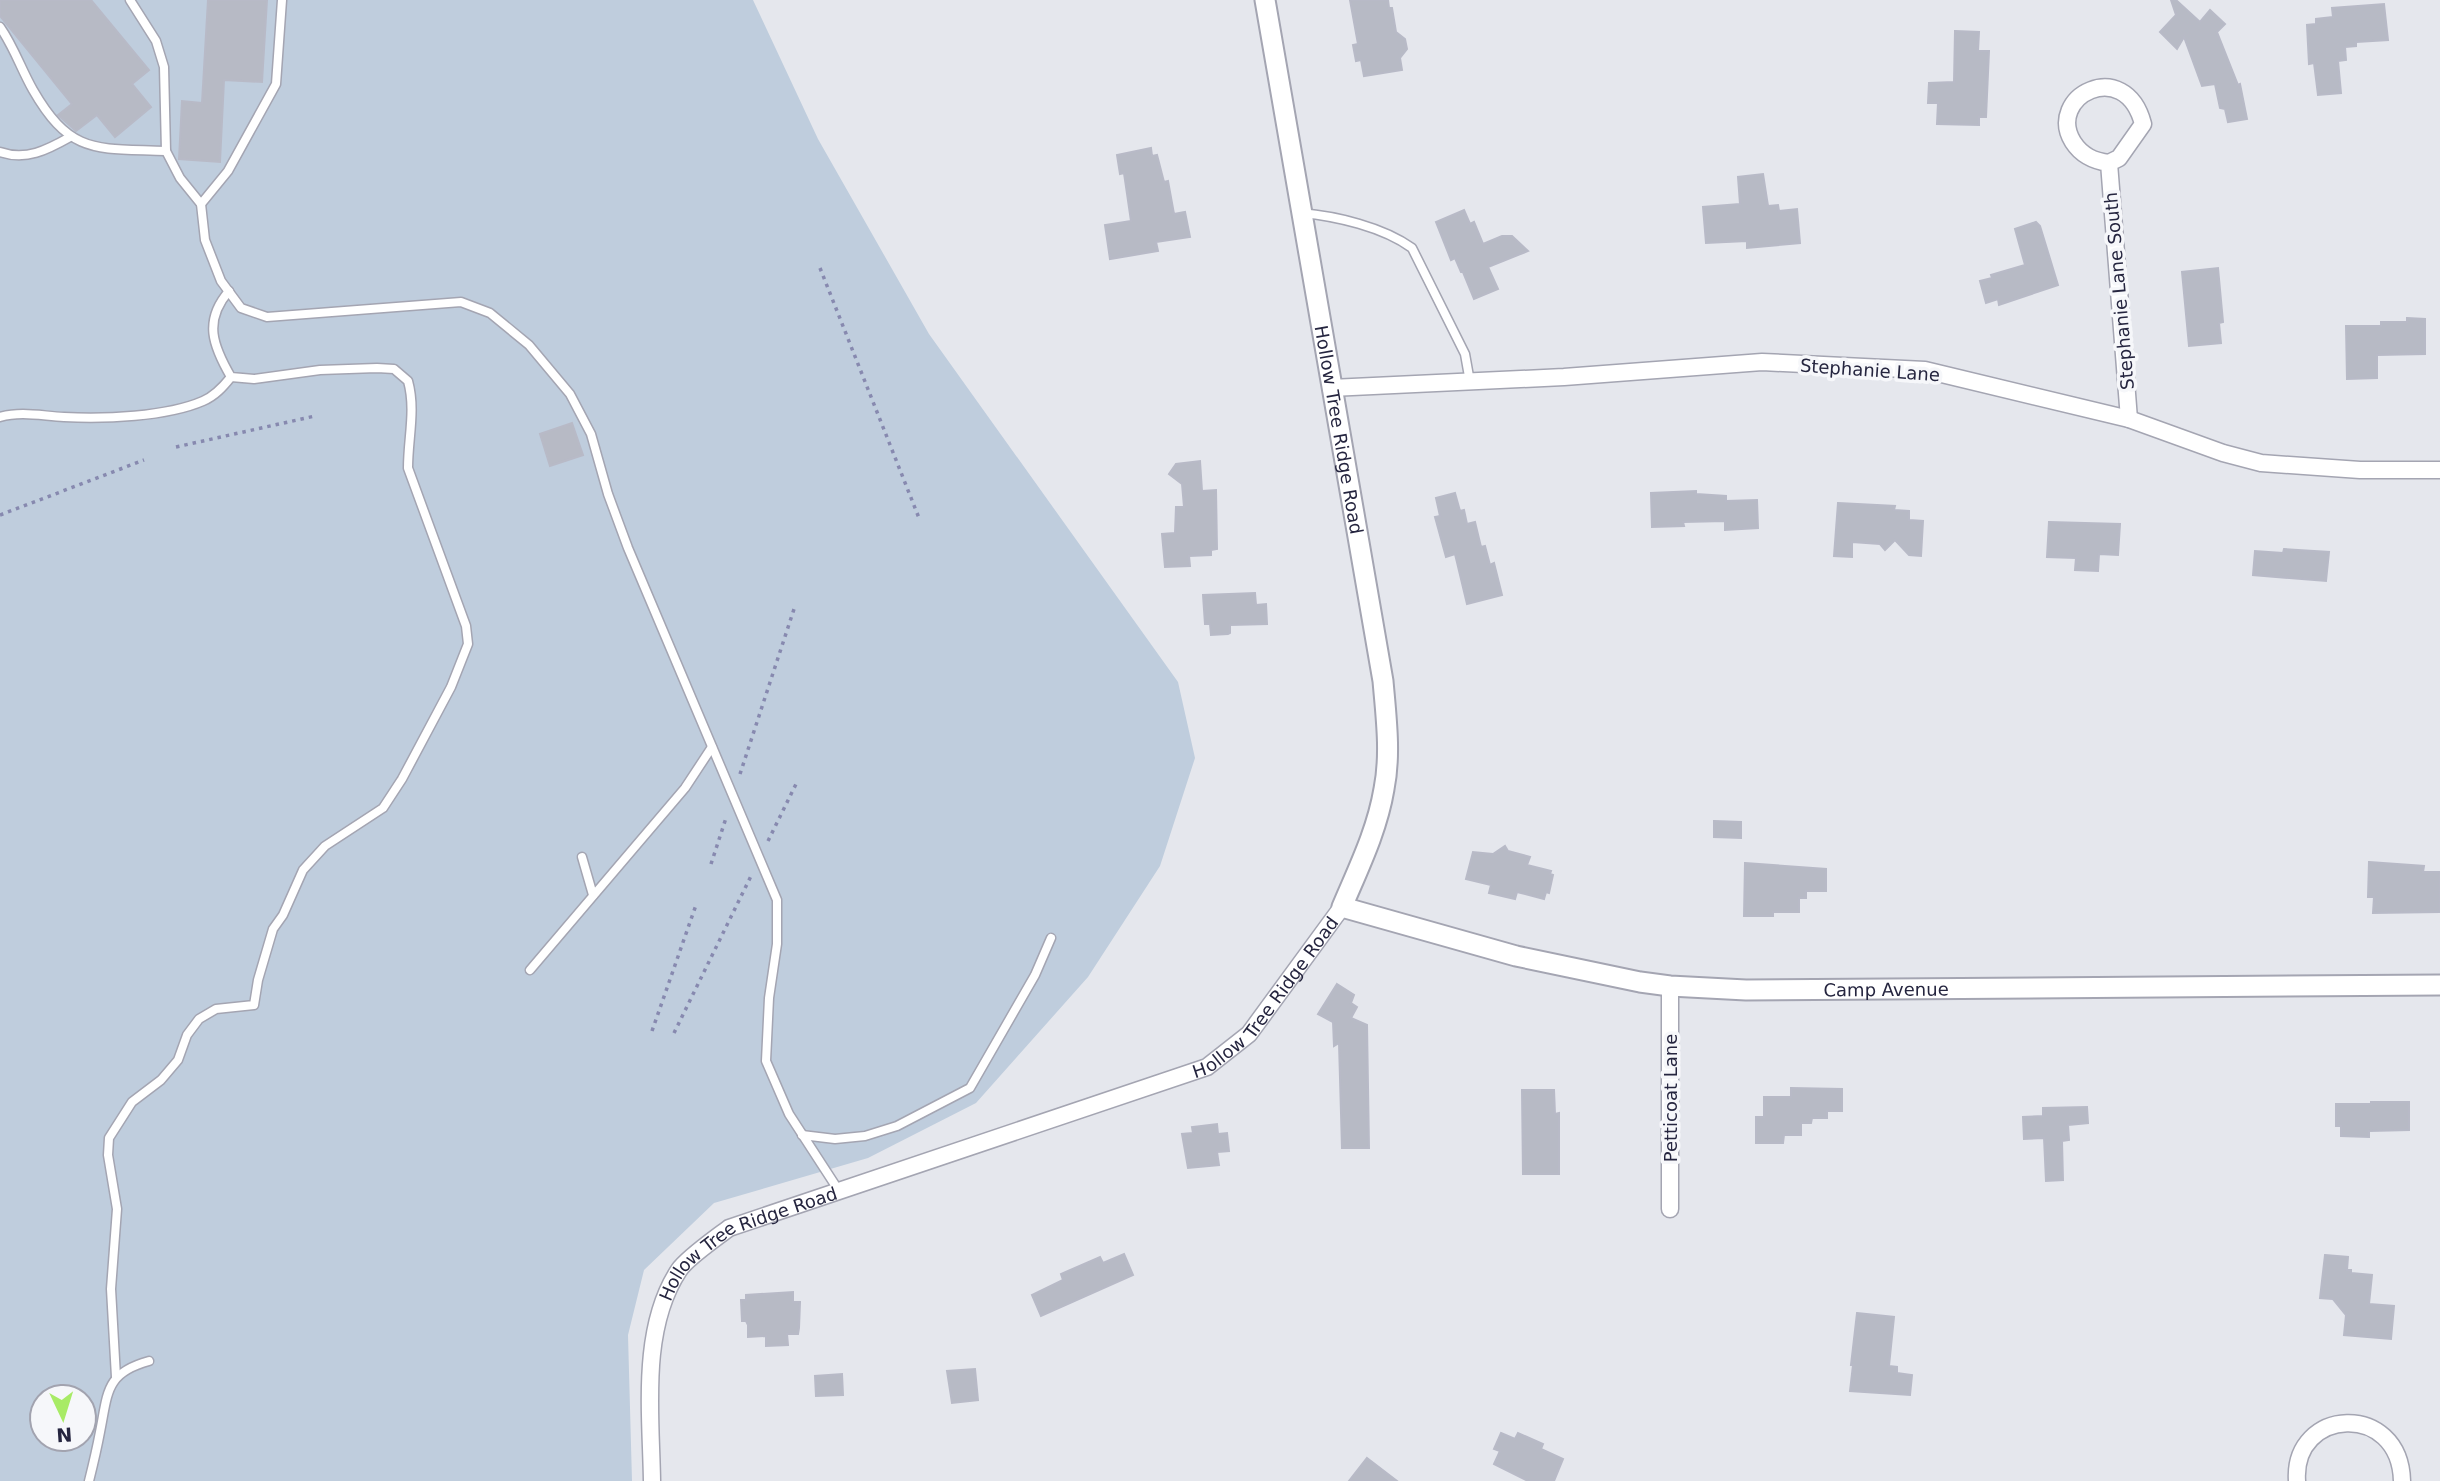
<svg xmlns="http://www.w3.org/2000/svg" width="2440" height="1481" font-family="'DejaVu Sans',sans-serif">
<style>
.green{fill:#bfcddd;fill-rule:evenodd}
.building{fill:#b7bac5;stroke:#b8bac7;stroke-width:2}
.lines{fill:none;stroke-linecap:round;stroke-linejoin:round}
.service-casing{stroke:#a4a5b2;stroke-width:11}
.minor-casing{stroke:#a4a5b2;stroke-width:19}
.tertiary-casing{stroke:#a4a5b2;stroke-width:23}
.path{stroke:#8789af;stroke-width:3.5;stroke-dasharray:3.5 5;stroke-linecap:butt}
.service{stroke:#fff;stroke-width:8}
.minor{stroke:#fff;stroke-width:16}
.tertiary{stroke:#fff;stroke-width:19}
.labels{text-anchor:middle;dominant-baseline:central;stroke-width:7;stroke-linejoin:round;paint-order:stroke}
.street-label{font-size:18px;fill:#25253f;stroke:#f6f7fa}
</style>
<rect width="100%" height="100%" fill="#e5e7ed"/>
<path class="green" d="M 0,0 L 753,0 L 818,139 L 929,334 L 1178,682 L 1195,758 L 1160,866 L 1088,977 L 976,1103 L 868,1158 L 714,1203 L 644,1270 L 628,1335 L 632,1481 L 0,1481 ZM 42,1397 L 84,1397 L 84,1439 L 42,1439 Z"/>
<g class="building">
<polygon points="0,0 91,0 149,70 132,84 151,107 115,137 97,115 76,131 58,115 72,104 0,16"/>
<polygon points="208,0 267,0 262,82 224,80 220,162 179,159 182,101 202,103"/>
<polygon points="1350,0 1388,0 1389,8 1392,8 1396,32 1405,39 1407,49 1400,58 1402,70 1364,76 1361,60 1356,61 1353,45 1358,44"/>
<polygon points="2171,0 2176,0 2200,22 2210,10 2225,24 2217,32 2238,85 2240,84 2247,119 2228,122 2225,109 2220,108 2215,84 2202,86 2184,37 2177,49 2160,32 2176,15"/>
<polygon points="2384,4 2388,40 2356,42 2356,46 2345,47 2346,60 2338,61 2341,93 2318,95 2314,63 2309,64 2307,25 2316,24 2316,19 2333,17 2332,8"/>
<polygon points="1955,31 1979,32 1978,51 1989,51 1986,117 1979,117 1979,125 1937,124 1938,103 1928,103 1929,83 1954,82"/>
<polygon points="1151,148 1152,156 1157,155 1164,182 1168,181 1174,214 1185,212 1190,237 1156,242 1158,251 1110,259 1105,225 1131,221 1124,173 1120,174 1117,155"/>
<polygon points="1763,174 1768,206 1778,205 1779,211 1797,209 1800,243 1747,248 1747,241 1706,243 1703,207 1740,204 1738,177"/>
<polygon points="1464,210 1470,224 1474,222 1483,244 1502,236 1512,236 1528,251 1488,267 1498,289 1474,299 1463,272 1461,272 1455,258 1451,260 1436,222"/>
<polygon points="2036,222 2040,226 2058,285 1999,305 1998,299 1986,303 1980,281 1992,278 1991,275 2025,265 2015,229"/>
<polygon points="2218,268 2223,322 2219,323 2221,343 2189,346 2182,272"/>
<polygon points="2407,318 2425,319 2425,354 2377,355 2377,378 2347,379 2346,326 2381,326 2381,322 2407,322"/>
<polygon points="572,423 583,455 550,466 540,434"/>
<polygon points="1200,461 1202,491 1216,490 1217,549 1211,550 1211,555 1189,556 1190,566 1165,567 1162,534 1175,533 1176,507 1184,507 1182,484 1169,474 1176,464"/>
<polygon points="1696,491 1696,494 1726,496 1726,501 1757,500 1758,528 1725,530 1725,521 1683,522 1684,526 1652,527 1651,493"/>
<polygon points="1455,493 1460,511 1464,510 1467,524 1475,522 1481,547 1485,546 1490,565 1494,563 1502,595 1467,604 1455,554 1446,557 1435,517 1440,516 1436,498"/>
<polygon points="1838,503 1895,506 1894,510 1909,511 1909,520 1923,521 1921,556 1909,555 1895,540 1885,550 1880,544 1852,542 1852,557 1834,556"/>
<polygon points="2049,522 2120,524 2118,555 2099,554 2098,571 2075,570 2076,558 2047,557"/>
<polygon points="2284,549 2329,552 2326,581 2253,575 2255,551 2283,553"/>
<polygon points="1255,593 1256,605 1266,604 1267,624 1230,625 1230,633 1228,634 1211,635 1210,624 1205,624 1203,595"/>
<polygon points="1714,821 1741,822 1741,838 1714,837"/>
<polygon points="1505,846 1508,851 1530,857 1527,865 1551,871 1550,874 1553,875 1549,893 1546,892 1544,899 1517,892 1515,899 1489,893 1491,885 1466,879 1473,852 1493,854"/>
<polygon points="2369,862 2424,866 2423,872 2440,872 2440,912 2373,913 2374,897 2368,897"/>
<polygon points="1745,863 1826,869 1826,891 1806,891 1806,898 1799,898 1799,912 1773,912 1773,916 1744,916"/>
<polygon points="1337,984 1354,995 1351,1003 1357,1007 1351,1018 1367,1025 1369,1148 1342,1148 1339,1043 1334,1046 1333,1022 1318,1014"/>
<polygon points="1791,1088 1842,1089 1842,1111 1827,1111 1827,1118 1812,1118 1811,1123 1801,1123 1801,1135 1784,1135 1783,1143 1756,1143 1756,1117 1764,1117 1764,1097 1791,1097"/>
<polygon points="1522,1090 1554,1090 1555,1114 1559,1113 1559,1174 1523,1174"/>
<polygon points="2371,1102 2409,1102 2409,1130 2369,1131 2369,1137 2341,1136 2341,1126 2336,1126 2336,1104 2371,1104"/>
<polygon points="2087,1107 2088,1123 2068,1125 2069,1140 2062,1141 2063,1180 2046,1181 2044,1138 2024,1139 2023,1117 2043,1116 2043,1108"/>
<polygon points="1217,1124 1218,1134 1227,1133 1229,1151 1217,1152 1219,1165 1188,1168 1182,1134 1193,1133 1192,1127"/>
<polygon points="1124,1254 1133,1275 1041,1316 1032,1295 1063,1280 1061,1274 1100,1257 1103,1263"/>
<polygon points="2325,1255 2348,1257 2347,1270 2351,1270 2351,1273 2372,1275 2369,1304 2394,1306 2391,1339 2344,1335 2346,1315 2333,1299 2320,1298"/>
<polygon points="793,1292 793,1302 800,1302 799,1328 798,1334 787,1334 788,1345 766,1346 766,1336 748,1337 748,1325 746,1321 742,1321 741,1300 746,1300 746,1295"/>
<polygon points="1857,1313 1894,1317 1889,1366 1897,1367 1897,1373 1912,1375 1910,1395 1850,1391 1853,1365 1851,1365"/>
<polygon points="975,1369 978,1400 952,1403 947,1371"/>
<polygon points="842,1374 843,1395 816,1396 815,1376"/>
<polygon points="1501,1433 1515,1439 1518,1433 1543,1444 1541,1449 1563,1459 1554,1481 1528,1481 1494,1464 1500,1451 1494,1449"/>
<polygon points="1367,1458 1397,1481 1349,1481"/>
</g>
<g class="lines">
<g class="service-casing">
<g id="service">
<polyline points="130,0 156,41 164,67 166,151 180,178 201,204 205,240 221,281 241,308 267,317 461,302 490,313 529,345 570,394 591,434 608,494 628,548 777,900 777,944 769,998 766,1061 789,1114 839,1191"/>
<path d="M 0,27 C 14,47 21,69 33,90 C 71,156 97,148 166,151"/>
<path d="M 0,152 C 26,161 47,150 70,137"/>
<polyline points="201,204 228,171 276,84 282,0"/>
<path d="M 1301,213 C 1336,216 1383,227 1412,248 L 1465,354 L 1470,382"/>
<path d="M 0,417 C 21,411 42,416 64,417 C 104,419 166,417 203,401 C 215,396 223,387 231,377"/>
<polyline points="582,857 593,895"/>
<polyline points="530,970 685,788 712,747"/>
<polyline points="802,1135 835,1139 865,1136 897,1126 970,1088 1035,975 1051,938"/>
<path d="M 116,1377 L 111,1289 L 117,1209 L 108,1155 L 109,1138 L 132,1102 L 161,1080 L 178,1060 L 187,1035 L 199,1019 L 216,1009 L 254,1005 L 258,980 L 273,929 L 283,915 L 303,870 L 325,846 L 383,808 L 402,779 L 451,687 L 468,644 L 466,626 L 408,468 C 408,438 416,410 408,381 L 394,369 L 377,368 L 320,370 L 254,379 L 231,377 C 213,346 203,321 229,291"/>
<path d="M 89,1481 C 93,1465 97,1448 100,1432 C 108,1393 105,1373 149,1361"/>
</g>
</g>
<g class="minor-casing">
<g id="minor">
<path d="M 2109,163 L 2119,158 L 2143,124 C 2125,55 2045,97 2073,142 C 2082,156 2094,161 2109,163 L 2129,419"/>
<polyline points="1331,388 1564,377 1762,362 1925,370 2129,419 2223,453 2261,463 2360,470 2440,470"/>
<polyline points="1670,986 1670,1209"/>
<path id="s1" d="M 652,1481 C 651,1414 640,1329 679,1270 C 687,1258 716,1238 729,1228 L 1207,1067 L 1249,1034 L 1342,907"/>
<path d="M 2297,1481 C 2292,1407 2400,1401 2402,1481"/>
</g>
</g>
<g class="tertiary-casing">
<g id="tertiary">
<path id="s2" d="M 1265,0 L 1383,681 C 1386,716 1391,754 1384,789 C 1377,831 1358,869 1342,907 L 1516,956 L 1640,982 L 1670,986 L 1746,990 L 2440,985"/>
</g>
</g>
<g class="path">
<polyline points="820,268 919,518"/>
<polyline points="176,447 315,416"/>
<polyline points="0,515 144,460"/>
<polyline points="740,774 795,606"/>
<polyline points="768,841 798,780"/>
<polyline points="711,864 726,818"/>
<polyline points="652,1031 696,905"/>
<polyline points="674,1033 751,876"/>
</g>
<use href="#service" class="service"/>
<use href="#minor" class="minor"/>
<use href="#tertiary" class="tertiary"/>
</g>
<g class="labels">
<g class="street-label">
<text transform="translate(2119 291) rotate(-95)">Stephanie Lane South</text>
<text transform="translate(1870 370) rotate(4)">Stephanie Lane</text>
<text stroke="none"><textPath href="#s2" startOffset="436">Hollow Tree Ridge Road</textPath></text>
<text stroke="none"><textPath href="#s2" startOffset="1479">Camp Avenue</textPath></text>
<text stroke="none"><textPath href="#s1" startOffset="877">Hollow Tree Ridge Road</textPath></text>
<text transform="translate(1670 1098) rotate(-90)">Petticoat Lane</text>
<text stroke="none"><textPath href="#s1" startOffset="289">Hollow Tree Ridge Road</textPath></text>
</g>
</g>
<g transform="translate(63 1418) rotate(176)"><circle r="33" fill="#f6f7fa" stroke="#a2a3af" stroke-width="2"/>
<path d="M0-5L12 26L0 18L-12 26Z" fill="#a8eb66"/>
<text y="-10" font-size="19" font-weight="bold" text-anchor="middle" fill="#25253f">N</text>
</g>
</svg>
